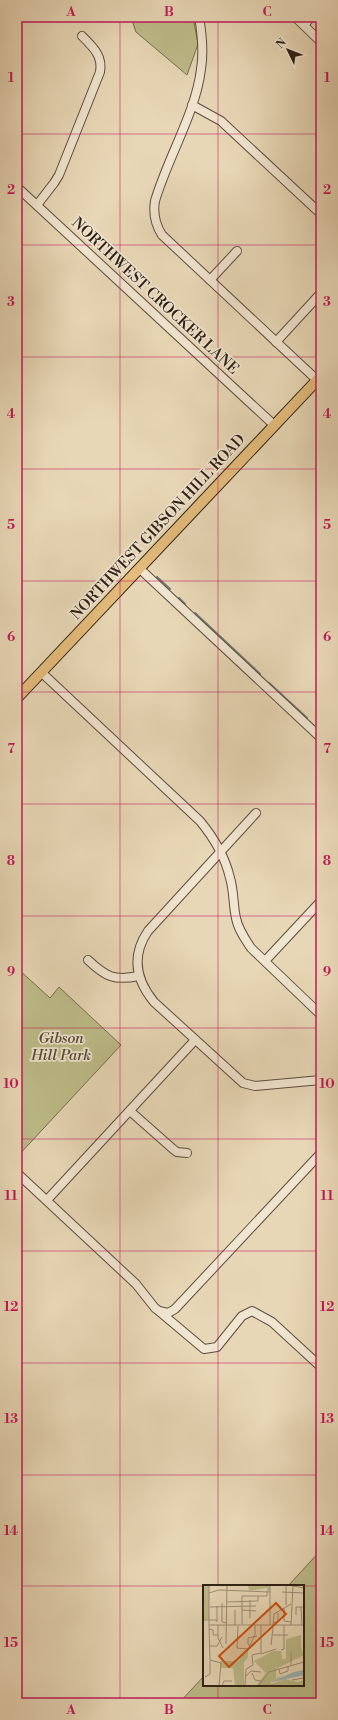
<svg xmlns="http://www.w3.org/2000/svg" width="338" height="1720" font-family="'Libre Bodoni',serif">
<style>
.green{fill:#bdbc89;stroke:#756e50}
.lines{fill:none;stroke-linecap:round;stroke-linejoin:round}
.stream{stroke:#6d7b75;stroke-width:2}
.minor-casing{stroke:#5c4e3e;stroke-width:10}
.major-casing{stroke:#2d2016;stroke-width:12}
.minor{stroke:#f0e5d0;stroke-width:8}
.major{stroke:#e4bc7b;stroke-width:10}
.grid{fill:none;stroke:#c2185b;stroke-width:1;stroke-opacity:0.55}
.labels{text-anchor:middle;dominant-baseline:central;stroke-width:3.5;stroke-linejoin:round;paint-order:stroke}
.street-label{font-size:15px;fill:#2d2016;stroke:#f0e5d0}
.park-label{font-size:15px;font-style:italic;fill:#514733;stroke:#f0e5d0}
.inset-river{fill:none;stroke:#98b8b4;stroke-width:2}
.inset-road{fill:none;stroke:#9d8e76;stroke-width:1}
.view{fill:#cc500e;fill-opacity:0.15;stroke:#cc500e;stroke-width:2}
.inset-edge{fill:none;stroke:#2d2016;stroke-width:2}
.neatline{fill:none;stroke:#c2185b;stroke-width:1.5}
.grid-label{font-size:13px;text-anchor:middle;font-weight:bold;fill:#c2185b}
</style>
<rect width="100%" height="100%" fill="#e8d7b6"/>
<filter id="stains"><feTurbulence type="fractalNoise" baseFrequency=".005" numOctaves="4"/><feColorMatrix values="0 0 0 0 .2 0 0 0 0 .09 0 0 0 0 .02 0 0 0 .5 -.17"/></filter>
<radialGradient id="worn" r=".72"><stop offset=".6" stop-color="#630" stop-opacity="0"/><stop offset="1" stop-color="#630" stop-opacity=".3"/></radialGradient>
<g class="green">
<polygon points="131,17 193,17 198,44 187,75 136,32"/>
<polygon points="17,968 50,998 59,987 121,1045 17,1157"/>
<polygon points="321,1550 321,1703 179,1703 204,1676 204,1685 303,1685 303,1586 288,1586"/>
</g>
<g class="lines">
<g class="stream">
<polyline points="157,577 170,589"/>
<polyline points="179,598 185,604"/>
<polyline points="195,613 260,674"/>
<polyline points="269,683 307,718"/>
<polyline points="318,728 321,731"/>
</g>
<g class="minor-casing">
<g id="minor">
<path d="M 199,17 C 202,34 204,51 201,69 C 196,112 168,157 155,201 C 153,213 155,224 162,235 L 317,380"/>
<polyline points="295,17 321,42"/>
<polyline points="304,25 311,17"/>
<polyline points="192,105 221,121 321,214"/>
<polyline points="17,187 274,425"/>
<path d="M 37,205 L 54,183 L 59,175 L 100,72 C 103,56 93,47 82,36"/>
<polyline points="210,280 237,251"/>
<polyline points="276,342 321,293"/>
<polyline points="139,568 321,738"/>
<path d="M 41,672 L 200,821 C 214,838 225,856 230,878 C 234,891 233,905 236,918 C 238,929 245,939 251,948 L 321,1015"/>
<path d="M 256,813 L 148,931 C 131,956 136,980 154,1002 L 243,1083 L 255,1086 L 321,1080"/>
<path d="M 88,960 C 106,977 114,981 139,976"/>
<polyline points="265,961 321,901"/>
<polyline points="130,1111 173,1149 177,1152 187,1153"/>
<polyline points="17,1173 136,1284 155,1308 159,1311 168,1313 175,1309 321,1153"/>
<polyline points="47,1200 195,1040"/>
<polyline points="160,1312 204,1349 217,1347 242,1316 252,1311 272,1322 321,1367"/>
</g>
</g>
<g class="major-casing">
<polyline id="major" points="17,698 321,376"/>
</g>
<use href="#minor" class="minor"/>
<use href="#major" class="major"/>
</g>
<path class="grid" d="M 120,17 L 120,1703M 218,17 L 218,1586M 17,134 L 321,134M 17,245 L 321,245M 17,357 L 321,357M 17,469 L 321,469M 17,581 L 321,581M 17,692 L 321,692M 17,804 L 321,804M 17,916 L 321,916M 17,1028 L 321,1028M 17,1139 L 321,1139M 17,1251 L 321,1251M 17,1363 L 321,1363M 17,1475 L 321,1475M 17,1586 L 204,1586M 303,1586 L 321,1586M 218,1685 L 218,1703"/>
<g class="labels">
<g class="street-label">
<text transform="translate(155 296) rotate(43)">NORTHWEST CROCKER LANE</text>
<text transform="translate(158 527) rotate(-47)">NORTHWEST GIBSON HILL ROAD</text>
</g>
<g class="park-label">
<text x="61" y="1038">Gibson<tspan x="61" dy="17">Hill Park</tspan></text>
</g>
</g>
<g transform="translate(203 1585)">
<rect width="101" height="101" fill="#e8d7b6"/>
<path d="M 0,0 L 6,0 L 6,34 L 0,35 ZM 45,0 L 67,0 L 66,6 L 64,7 L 64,3 L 46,6 ZM 98,50 L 98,63 L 101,70 L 73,84 L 73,93 L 82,90 L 67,97 L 68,99 L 82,94 L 95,97 L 101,95 L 101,100 L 53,101 L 63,88 L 51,76 L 70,66 L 78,66 L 79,74 L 83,74 L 83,54 ZM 45,65 L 45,72 L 41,77 L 41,101 L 32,101 L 30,83 L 17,83 L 17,76 L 35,76 Z" fill="#bdbc89"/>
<path d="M 101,85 L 101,90 L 65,98 L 91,87 Z" fill="#98b8b4"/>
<path class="inset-river" d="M 50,0 L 66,0"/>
<path class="inset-road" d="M 6,0 L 6,40 L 101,40M 67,0 L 67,40M 83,0 L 83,20M 85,0 L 101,3M 79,7 L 101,8M 6,8 L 16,5 L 67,7M 24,17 L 55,16 L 55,11M 19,18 L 19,37 L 24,38M 7,22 L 53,21M 98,22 L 99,40M 81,23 L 81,36 L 88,37M 32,25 L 32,40M 39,25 L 53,26M 93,30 L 93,22 L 101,22M 47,33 L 47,15M 0,35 L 14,35M 14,37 L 14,21M 70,37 L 75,37 L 75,28M 39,39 L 39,11 L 64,11 L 64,7M 6,40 L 7,75 L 18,78 L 16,101M 15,40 L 15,53 L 20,63M 70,40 L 71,29 L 88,19M 88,40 L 90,0M 35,41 L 34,63 L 45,64 L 52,50 L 52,40M 6,44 L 10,45 L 10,50 L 15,50M 70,50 L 85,50M 23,59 L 24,0M 68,60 L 70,43M 6,61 L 14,61 L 19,52M 48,62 L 45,59 L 45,53 L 54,51M 78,65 L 81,64 L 81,40M 88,67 L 88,80M 58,68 L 58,40M 58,69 L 73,64M 76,84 L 77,89 L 85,86 L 85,81M 49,88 L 52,95 L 58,96M 43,91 L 48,86 L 58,87M 2,92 L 7,89 L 7,76M 89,95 L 101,93M 42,100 L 43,84 L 50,80 L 49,70 L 58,68M 19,101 L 21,96 L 29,96M 55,101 L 66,87 L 101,77"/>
<path class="view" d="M 73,18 L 83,29 L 26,82 L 16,71 Z"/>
<rect width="101" height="101" class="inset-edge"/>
</g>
<rect width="338" height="1720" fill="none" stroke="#e8d7b6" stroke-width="44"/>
<g transform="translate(288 50) rotate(313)" stroke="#f0e5d0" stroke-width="3" paint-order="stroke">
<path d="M0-3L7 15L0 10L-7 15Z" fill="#2d2016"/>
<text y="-6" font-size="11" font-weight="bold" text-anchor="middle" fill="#2d2016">N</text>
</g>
<rect x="22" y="22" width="294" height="1676" class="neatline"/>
<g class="grid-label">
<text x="71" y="16">A</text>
<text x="169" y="16">B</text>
<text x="267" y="16">C</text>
<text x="11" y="82">1</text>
<text x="327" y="82">1</text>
<text x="11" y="194">2</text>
<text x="327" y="194">2</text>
<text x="11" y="306">3</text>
<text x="327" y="306">3</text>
<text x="11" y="418">4</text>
<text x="327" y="418">4</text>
<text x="11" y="529">5</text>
<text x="327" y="529">5</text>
<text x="11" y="641">6</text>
<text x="327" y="641">6</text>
<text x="11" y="753">7</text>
<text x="327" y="753">7</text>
<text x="11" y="865">8</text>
<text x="327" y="865">8</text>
<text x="11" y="976">9</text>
<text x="327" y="976">9</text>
<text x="11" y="1088">10</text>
<text x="327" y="1088">10</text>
<text x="11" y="1200">11</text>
<text x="327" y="1200">11</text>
<text x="11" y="1311">12</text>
<text x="327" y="1311">12</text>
<text x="11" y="1423">13</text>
<text x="327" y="1423">13</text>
<text x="11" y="1535">14</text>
<text x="327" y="1535">14</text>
<text x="11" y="1647">15</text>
<text x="327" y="1647">15</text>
<text x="71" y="1714">A</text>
<text x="169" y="1714">B</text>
<text x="267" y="1714">C</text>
</g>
<rect width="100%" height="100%" filter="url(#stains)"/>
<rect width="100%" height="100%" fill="url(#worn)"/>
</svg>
